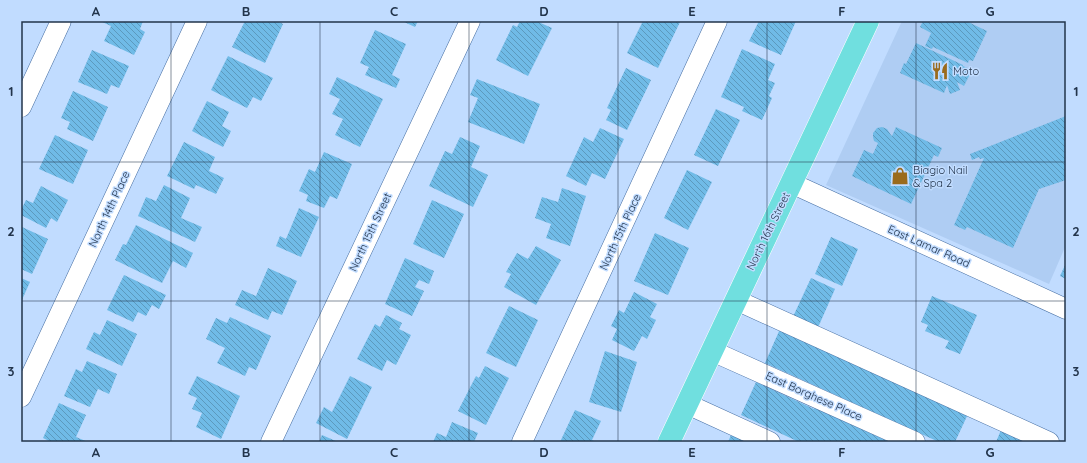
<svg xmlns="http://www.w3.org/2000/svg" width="1087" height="463" font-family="Quicksand,sans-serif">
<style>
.built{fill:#afcdf3}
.building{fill:url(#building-back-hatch)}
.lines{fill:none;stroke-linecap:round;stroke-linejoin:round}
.minor-casing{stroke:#456ea3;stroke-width:21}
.major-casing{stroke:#fff;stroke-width:23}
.minor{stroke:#fff;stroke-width:20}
.major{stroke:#70dfdf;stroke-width:22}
.grid{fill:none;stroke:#22344b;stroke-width:1;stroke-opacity:0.55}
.labels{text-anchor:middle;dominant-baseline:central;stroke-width:3;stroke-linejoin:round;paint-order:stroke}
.poi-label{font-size:11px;fill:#22344b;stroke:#c1dcff;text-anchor:start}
.street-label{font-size:11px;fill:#22344b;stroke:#c1dcff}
.neatline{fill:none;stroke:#22344b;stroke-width:1.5}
.grid-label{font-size:13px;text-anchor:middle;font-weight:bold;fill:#22344b}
</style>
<defs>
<pattern id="building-back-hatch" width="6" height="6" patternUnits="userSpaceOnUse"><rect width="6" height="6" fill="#70bbe7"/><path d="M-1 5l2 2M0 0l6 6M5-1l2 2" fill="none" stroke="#5c99bd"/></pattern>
</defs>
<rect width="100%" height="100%" fill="#c1dcff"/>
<polygon class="built" points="902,21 1066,21 1066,245 1049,284 826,185"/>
<g class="building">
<polygon points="100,21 143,21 140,29 145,32 134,55 104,41 111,26"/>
<polygon points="245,21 277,21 283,24 265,63 232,47"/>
<polygon points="402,21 418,21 415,27"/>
<polygon points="520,21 536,21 552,28 528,76 496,60 513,25 517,27"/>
<polygon points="643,21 678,21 680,22 658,68 627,53"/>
<polygon points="759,21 796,21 781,55 749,41"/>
<polygon points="923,21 966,21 987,31 973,61 969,60 968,63 933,47 932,49 925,46 931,33 920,27"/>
<polygon points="375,30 406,44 392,75 400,79 396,88 365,75 369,67 360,63"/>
<polygon points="916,43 963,65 963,66 972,70 964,86 957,82 960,90 950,94 947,85 944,93 900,73 904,63 906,64"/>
<polygon points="742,49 775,64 768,80 775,83 769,96 772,98 762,120 742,111 744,107 721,97"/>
<polygon points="92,50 129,66 119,88 111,85 107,94 78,82"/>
<polygon points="228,56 273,78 261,101 253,97 247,108 211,90"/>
<polygon points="626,68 651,80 627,130 606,120 611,110 607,108"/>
<polygon points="337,77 383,99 360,147 335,135 343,119 332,114 340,99 329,94"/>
<polygon points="477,79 540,104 524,144 468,122 478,98 470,95"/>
<polygon points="73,91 108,107 93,141 67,129 70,122 61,118"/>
<polygon points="207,101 229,112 222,126 231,131 223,147 192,131"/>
<polygon points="716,109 740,120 718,166 694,155"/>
<polygon points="1066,116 1066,180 1039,189 1013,248 967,227 965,230 954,225 984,158 980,159 979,157 972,160 970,154"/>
<polygon points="882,127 887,129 891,135 892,136 896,127 942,148 938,157 934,155 911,204 852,176 864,150 873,154 878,143 874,141 873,137 873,133 877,128"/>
<polygon points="600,128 624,139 605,179 592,173 586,186 566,176 584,137 593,142"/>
<polygon points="55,135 88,150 73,184 39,169"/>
<polygon points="460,137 480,146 471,167 488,175 473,207 429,186 445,151 452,154"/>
<polygon points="184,142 215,157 209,171 224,178 216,194 196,185 194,189 167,176"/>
<polygon points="324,152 352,164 337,199 330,196 324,208 306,201 308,195 299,191 309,169 315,172"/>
<polygon points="687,170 712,182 688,230 664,218"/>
<polygon points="164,185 190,198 181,218 202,227 195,242 138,216 146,197 156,201"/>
<polygon points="41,186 68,200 57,222 51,218 46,228 21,215 21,210 26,200 33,203"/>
<polygon points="562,188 586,196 570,246 546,238 551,224 535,218 542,197 558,202"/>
<polygon points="432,200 464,214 444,258 413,244"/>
<polygon points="299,208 319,217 301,257 276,246 280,236 286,239"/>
<polygon points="136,225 193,253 186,268 173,261 162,283 115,260 123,244 126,245"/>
<polygon points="22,227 48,239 32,274 21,269 21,229"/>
<polygon points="655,233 689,248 668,295 634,281"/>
<polygon points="831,237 858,249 842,286 815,274"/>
<polygon points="536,246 561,260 536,305 504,287 511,274 506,272 517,253 528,259"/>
<polygon points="405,258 434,271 429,284 419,280 415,287 424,291 412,316 385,304"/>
<polygon points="1066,263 1066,279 1060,276"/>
<polygon points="268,268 297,281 282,315 272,311 268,320 235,305 242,290 256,296"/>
<polygon points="124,275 166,295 159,309 152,305 146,316 138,312 133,322 107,310"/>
<polygon points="21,278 30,282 21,302"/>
<polygon points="811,278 835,289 816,332 791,321"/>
<polygon points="634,292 657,304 650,317 656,320 647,339 642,336 634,351 612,340 617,329 611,326 619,310 624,313"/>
<polygon points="932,296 977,315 960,354 945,348 949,341 925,331 928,325 921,322"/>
<polygon points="509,306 538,320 516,367 486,353"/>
<polygon points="386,315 402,323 399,329 411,335 396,365 387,360 382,371 357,359 375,324 380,327"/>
<polygon points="230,317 271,336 256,370 249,367 245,376 217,363 225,348 206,339 216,318 227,323"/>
<polygon points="107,320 137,334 122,366 86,349 94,332 100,335"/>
<polygon points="780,329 968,414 955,442 939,442 765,363"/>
<polygon points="605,351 637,362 621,412 589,402"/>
<polygon points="87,361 117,374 109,394 98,389 90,407 64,396 76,369 82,372"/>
<polygon points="485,366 509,378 486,425 458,411 476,376 479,378"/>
<polygon points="197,376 240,396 221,439 196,427 202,413 192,409 197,398 188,394"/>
<polygon points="350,376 372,387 347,439 316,423 324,407 332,412"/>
<polygon points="756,382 814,409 815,408 890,442 799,442 741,415"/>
<polygon points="59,403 86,415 76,437 88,442 51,442 43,438"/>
<polygon points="575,410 601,421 592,440 596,442 560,442"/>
<polygon points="452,422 478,433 474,442 433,442 437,433 446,437"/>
<polygon points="1001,430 1026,440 1025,442 996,442"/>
<polygon points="322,435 338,442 319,442"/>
<polygon points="731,435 747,442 728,442"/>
</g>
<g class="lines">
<g class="minor-casing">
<g id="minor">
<polyline points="21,107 61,21"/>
<polyline points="791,183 1066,309"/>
<polyline points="736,300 1049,442"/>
<polyline points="712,351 915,442"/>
<polyline points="21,397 197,21"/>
<polyline points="687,404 770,442"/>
<polyline points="271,442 470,21"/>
<polyline points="522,442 717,21"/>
</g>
</g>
<g class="major-casing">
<polyline id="major" points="669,442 736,300 868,21"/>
</g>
<use href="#minor" class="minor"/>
<use href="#major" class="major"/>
</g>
<path class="grid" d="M 171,21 L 171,442M 320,21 L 320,442M 469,21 L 469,442M 618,21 L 618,442M 767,21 L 767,442M 916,21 L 916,442M 21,162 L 1066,162M 21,301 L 1066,301"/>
<defs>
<g id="restaurant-bare" transform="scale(1.38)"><path d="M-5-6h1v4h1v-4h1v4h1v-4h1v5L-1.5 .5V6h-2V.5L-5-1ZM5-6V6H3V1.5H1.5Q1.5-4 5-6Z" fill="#9a6b1c" stroke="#c1dcff" stroke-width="2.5" paint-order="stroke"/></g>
<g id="shop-bare" transform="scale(1.38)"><path d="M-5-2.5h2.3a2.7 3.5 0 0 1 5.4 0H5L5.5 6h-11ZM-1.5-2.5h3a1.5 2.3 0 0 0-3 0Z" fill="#9a6b1c" stroke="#c1dcff" stroke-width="2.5" paint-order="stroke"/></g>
</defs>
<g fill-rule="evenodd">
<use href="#restaurant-bare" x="940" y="71"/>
<use href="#shop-bare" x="900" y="176"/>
</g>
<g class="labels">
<g class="poi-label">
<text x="953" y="71">Moto</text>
<text x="913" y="170">Biagio Nail<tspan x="913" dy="13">&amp; Spa 2</tspan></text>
</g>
<g class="street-label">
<text transform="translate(109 209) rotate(-65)">North 14th Place</text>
<text transform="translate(768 231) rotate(-64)">North 16th Street</text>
<text transform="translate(370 232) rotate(-65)">North 15th Street</text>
<text transform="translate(620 232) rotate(-65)">North 15th Place</text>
<text transform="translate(929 246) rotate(24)">East Lamar Road</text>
<text transform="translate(814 396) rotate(24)">East Borghese Place</text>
</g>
</g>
<rect width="1087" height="463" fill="none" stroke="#c1dcff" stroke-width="44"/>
<rect x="22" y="22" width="1043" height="419" class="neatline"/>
<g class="grid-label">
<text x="96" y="16">A</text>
<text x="246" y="16">B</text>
<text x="394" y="16">C</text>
<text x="544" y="16">D</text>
<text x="692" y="16">E</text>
<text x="842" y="16">F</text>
<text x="990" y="16">G</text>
<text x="11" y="96">1</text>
<text x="1076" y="96">1</text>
<text x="11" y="236">2</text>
<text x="1076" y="236">2</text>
<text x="11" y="376">3</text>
<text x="1076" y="376">3</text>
<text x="96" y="457">A</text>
<text x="246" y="457">B</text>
<text x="394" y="457">C</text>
<text x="544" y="457">D</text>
<text x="692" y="457">E</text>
<text x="842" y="457">F</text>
<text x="990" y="457">G</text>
</g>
</svg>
